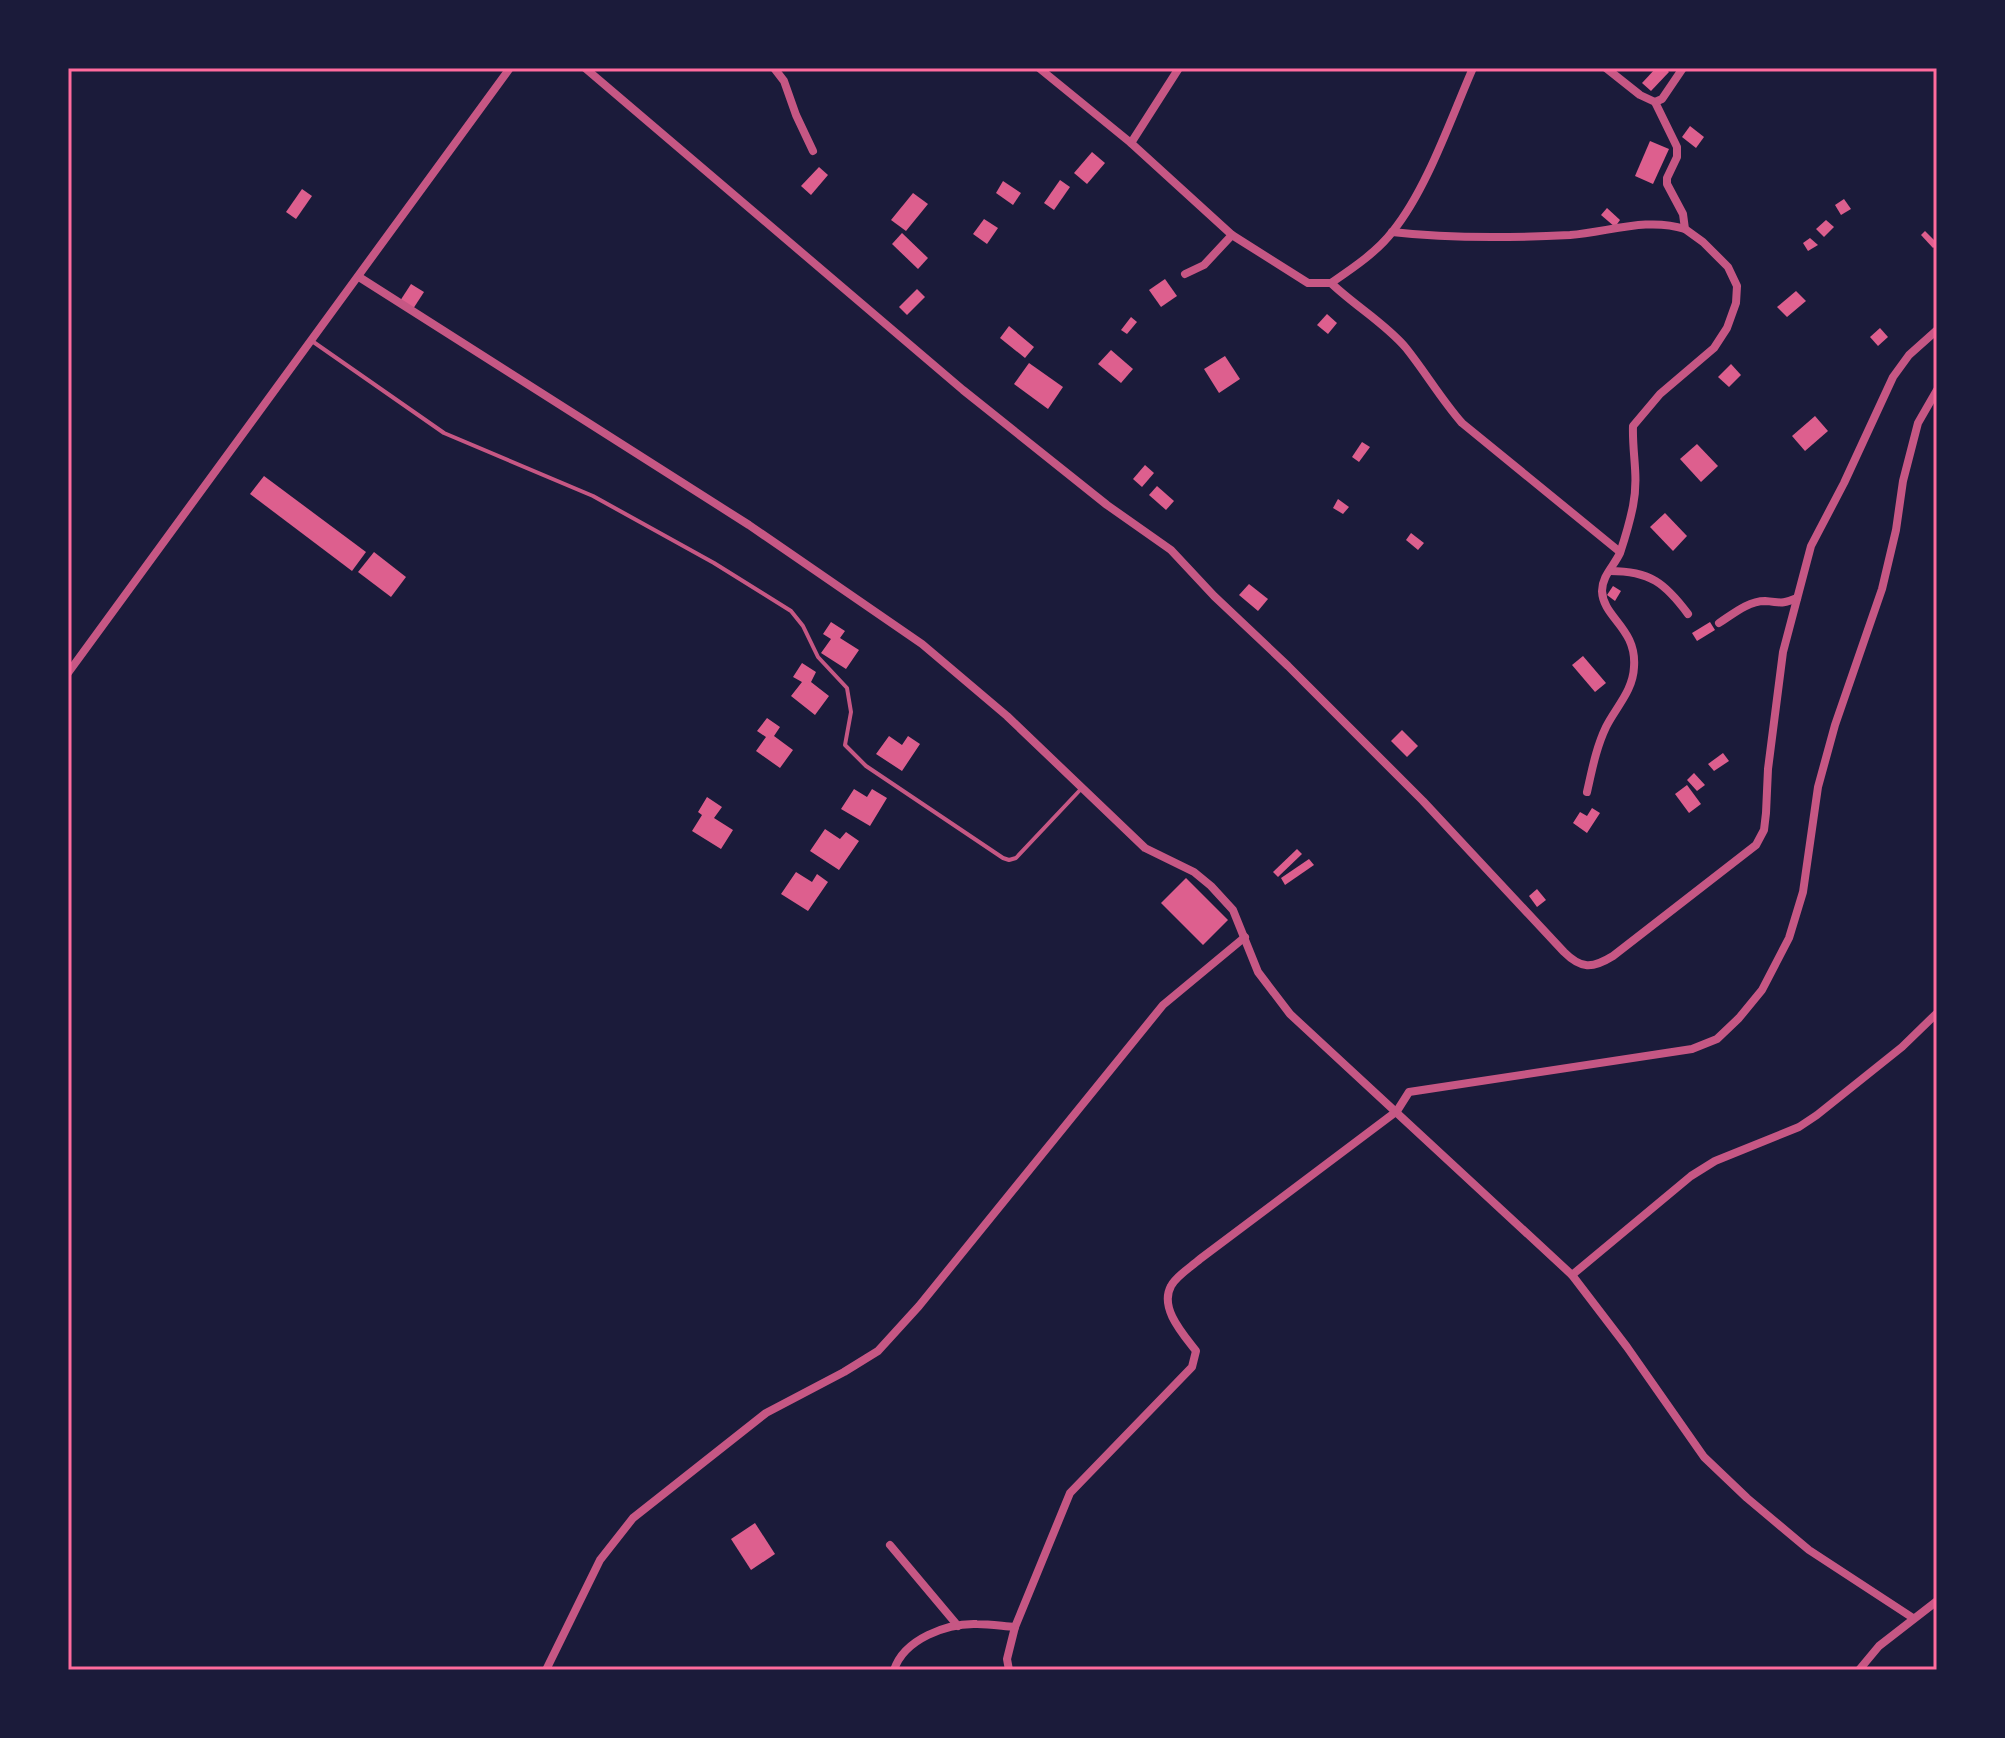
<svg xmlns="http://www.w3.org/2000/svg" width="2005" height="1738" font-family="Signika,sans-serif">
<style>
.building{fill:#dd5f8e}
.lines{fill:none;stroke-linecap:round;stroke-linejoin:round}
.service{stroke:#c65784;stroke-width:4}
.minor{stroke:#c65784;stroke-width:8}
.neatline{fill:none;stroke:#ff6b9d;stroke-width:3}
</style>
<rect width="100%" height="100%" fill="#1b1b3a"/>
<g class="building">
<polygon points="1656,68 1665,68 1669,72 1651,91 1642,83"/>
<polygon points="1690,126 1704,137 1696,148 1682,137"/>
<polygon points="1650,141 1669,149 1653,184 1635,176"/>
<polygon points="1092,152 1105,163 1087,184 1074,173"/>
<polygon points="819,167 828,175 811,195 801,186"/>
<polygon points="1060,180 1070,187 1054,210 1044,203"/>
<polygon points="1003,181 1021,193 1013,205 996,193"/>
<polygon points="302,189 312,196 296,219 286,212"/>
<polygon points="913,193 928,204 906,231 891,220"/>
<polygon points="1844,199 1851,209 1841,215 1835,205"/>
<polygon points="1607,208 1620,220 1615,227 1601,215"/>
<polygon points="984,219 998,228 987,244 973,234"/>
<polygon points="1826,220 1834,227 1824,237 1816,229"/>
<polygon points="1925,231 1937,243 1937,245 1933,248 1921,235"/>
<polygon points="902,233 928,258 918,269 892,244"/>
<polygon points="1810,238 1818,245 1808,251 1803,243"/>
<polygon points="1165,279 1177,296 1161,307 1149,290"/>
<polygon points="411,284 424,292 413,309 400,301"/>
<polygon points="917,289 925,297 907,315 899,307"/>
<polygon points="1796,291 1806,301 1787,317 1777,307"/>
<polygon points="1327,314 1337,323 1328,334 1317,325"/>
<polygon points="1131,317 1137,322 1127,334 1121,330"/>
<polygon points="1009,326 1034,347 1025,358 1000,338"/>
<polygon points="1880,328 1888,337 1878,346 1870,337"/>
<polygon points="1111,350 1133,369 1121,383 1098,364"/>
<polygon points="1225,356 1240,379 1219,393 1204,369"/>
<polygon points="1029,363 1063,387 1048,409 1014,384"/>
<polygon points="1731,364 1741,375 1729,387 1718,377"/>
<polygon points="1815,416 1828,431 1805,451 1792,436"/>
<polygon points="1362,442 1370,447 1359,462 1352,457"/>
<polygon points="1697,444 1718,466 1701,482 1680,459"/>
<polygon points="1145,465 1154,473 1142,487 1133,479"/>
<polygon points="264,476 366,552 352,571 250,494"/>
<polygon points="1157,486 1174,501 1166,510 1149,495"/>
<polygon points="1338,499 1349,507 1343,514 1333,508"/>
<polygon points="1665,513 1687,536 1673,551 1650,527"/>
<polygon points="1411,533 1424,543 1418,550 1406,540"/>
<polygon points="374,552 406,577 391,597 358,572"/>
<polygon points="1249,584 1268,599 1258,611 1239,595"/>
<polygon points="1613,586 1621,591 1615,601 1607,595"/>
<polygon points="831,622 845,631 840,638 859,650 846,669 821,653 831,639 823,634"/>
<polygon points="1710,622 1715,630 1697,641 1692,633"/>
<polygon points="1583,656 1606,683 1595,692 1572,665"/>
<polygon points="802,663 816,672 811,682 829,696 815,715 791,696 802,682 793,677"/>
<polygon points="767,718 780,727 774,736 793,750 780,768 756,751 766,737 757,731"/>
<polygon points="1402,730 1418,746 1407,757 1391,741"/>
<polygon points="889,736 902,745 908,736 920,744 902,771 876,754"/>
<polygon points="1723,753 1729,761 1714,771 1708,764"/>
<polygon points="1694,773 1705,785 1697,791 1687,780"/>
<polygon points="1687,785 1701,804 1689,813 1675,794"/>
<polygon points="854,789 867,797 872,789 887,798 870,826 841,809"/>
<polygon points="707,797 722,807 714,818 733,830 721,849 692,831 702,815 698,812"/>
<polygon points="1592,808 1600,813 1587,833 1573,823 1580,812 1587,816"/>
<polygon points="825,829 840,839 846,832 859,841 839,870 810,851"/>
<polygon points="1297,849 1302,854 1278,877 1273,872"/>
<polygon points="1309,859 1314,865 1285,885 1281,878"/>
<polygon points="796,872 812,882 817,874 828,882 808,911 781,894"/>
<polygon points="1186,878 1228,920 1203,945 1161,903"/>
<polygon points="1537,889 1546,900 1537,907 1529,896"/>
<polygon points="755,1523 775,1554 751,1570 731,1539"/>
</g>
<g class="lines">
<polyline class="service" points="312,341 444,433 593,496 714,563 791,611 803,626 818,657 847,688 851,712 845,745 866,766 1003,858 1009,860 1016,858 1081,789"/>
<g class="minor">
<path d="M 585,68 L 963,390 L 1107,505 L 1171,550 L 1214,596 L 1288,666 L 1423,801 L 1564,952 C 1581,969 1592,969 1613,956 L 1756,845 L 1764,830 L 1766,813 L 1768,769 L 1783,652 L 1811,546 L 1844,483 L 1893,377 L 1909,355 L 1937,330"/>
<polyline points="774,68 784,81 796,115 813,151"/>
<path d="M 1039,68 L 1131,143 L 1232,235 L 1308,283 L 1331,283 C 1355,306 1386,324 1406,348 C 1426,373 1441,399 1462,423 L 1620,552"/>
<polyline points="1655,102 1662,99 1683,68"/>
<polyline points="1131,143 1179,68"/>
<path d="M 1392,232 C 1452,239 1510,238 1570,235 C 1609,232 1647,217 1685,229"/>
<polyline points="1185,274 1204,265 1232,235"/>
<polyline points="359,277 749,525 922,644 1007,716 1145,848 1194,872 1211,886 1233,910 1258,972 1290,1014 1572,1275 1627,1347 1704,1457 1747,1498 1809,1550 1913,1618"/>
<path d="M 1331,283 C 1353,268 1377,252 1393,231 C 1427,189 1451,118 1473,68"/>
<path d="M 1610,571 C 1650,571 1665,583 1688,614"/>
<path d="M 1719,623 C 1733,614 1748,601 1765,601 C 1781,602 1780,605 1797,598"/>
<polyline points="68,673 510,68"/>
<path d="M 1587,792 C 1592,770 1596,748 1606,727 C 1616,707 1633,691 1634,667 C 1637,628 1603,618 1602,591 C 1602,576 1614,566 1620,553 C 1625,538 1630,521 1633,506 C 1639,476 1632,454 1633,426 L 1660,394 L 1714,348 L 1727,328 L 1736,303 L 1737,286 L 1728,267 L 1703,242 L 1685,229 L 1683,214 L 1667,184 L 1667,178 L 1677,157 L 1677,147 L 1655,102 L 1640,95 L 1606,68"/>
<polyline points="1572,1275 1691,1176 1715,1161 1799,1127 1817,1115 1902,1047 1937,1013"/>
<polyline points="890,1545 958,1626"/>
<polyline points="546,1670 600,1560 633,1518 766,1413 844,1372 878,1351 919,1306 1163,1005 1245,937"/>
<path d="M 894,1670 C 904,1639 947,1623 977,1624 C 990,1624 1002,1626 1015,1627"/>
<path d="M 1009,1670 L 1007,1659 L 1015,1627 L 1070,1493 L 1192,1367 L 1196,1351 C 1183,1334 1159,1308 1171,1286 C 1176,1276 1191,1267 1200,1259 L 1397,1111 L 1409,1092 L 1692,1049 L 1717,1039 L 1739,1018 L 1762,990 L 1789,938 L 1803,892 L 1818,787 L 1835,725 L 1882,589 L 1896,530 L 1903,481 L 1918,423 L 1937,390"/>
<polyline points="1859,1670 1879,1646 1937,1601"/>
</g>
</g>
<rect width="2005" height="1738" fill="none" stroke="#1b1b3a" stroke-width="140"/>
<rect x="70" y="70" width="1865" height="1598" class="neatline"/>
</svg>
